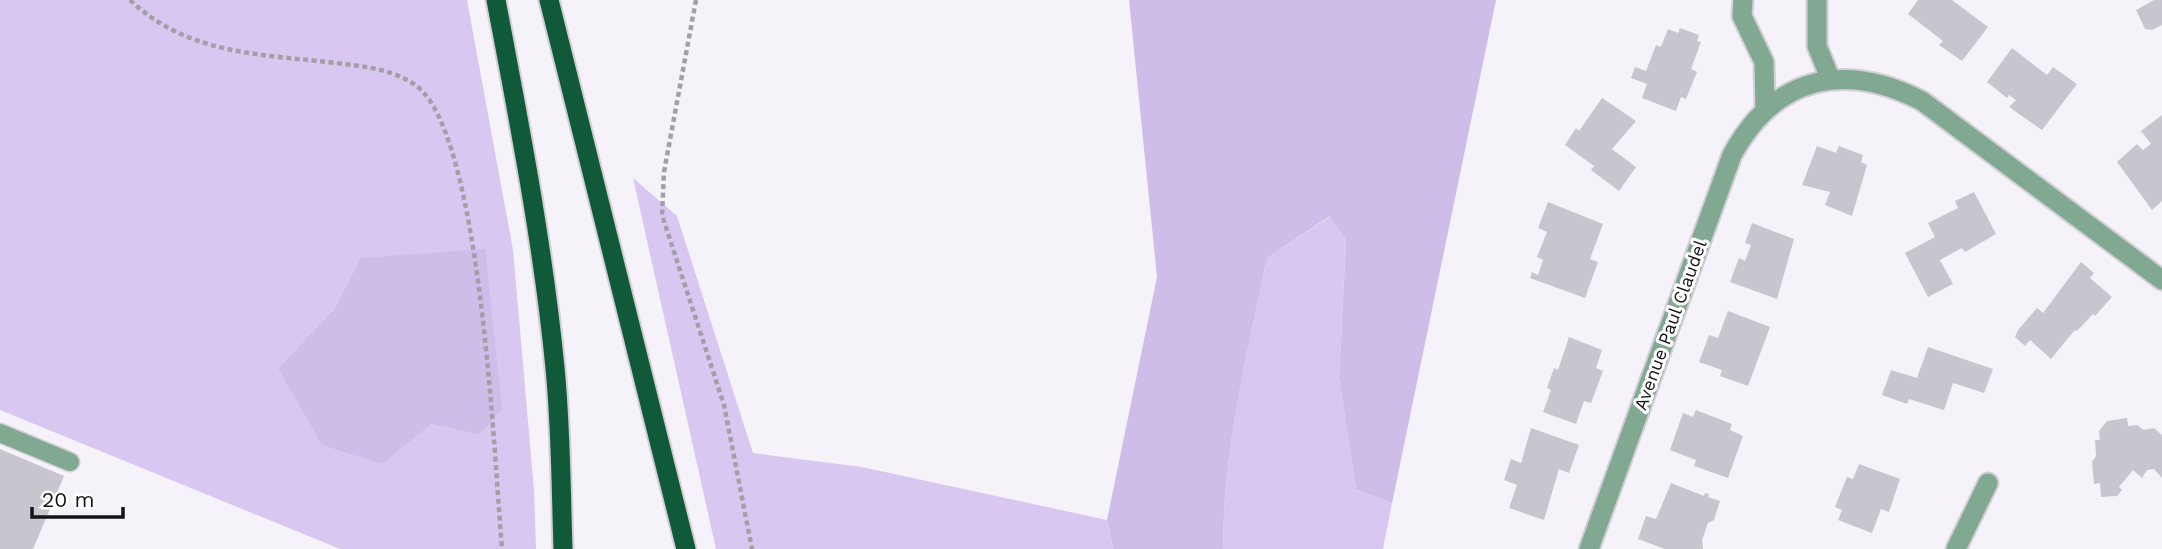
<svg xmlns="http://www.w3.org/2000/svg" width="2162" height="549" font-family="'Work Sans',sans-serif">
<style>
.green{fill:#d8c8f1;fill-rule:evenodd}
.forest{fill:#cdbde8}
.building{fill:#c8c5ce}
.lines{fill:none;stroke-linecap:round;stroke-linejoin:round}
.service-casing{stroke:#d1ced6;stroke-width:21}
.minor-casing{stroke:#d1ced6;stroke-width:23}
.trunk-casing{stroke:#d1ced6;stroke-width:23}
.path{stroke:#a2a0a6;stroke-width:4.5;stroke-dasharray:5 3.5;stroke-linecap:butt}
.service{stroke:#81a991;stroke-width:18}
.minor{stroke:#81a991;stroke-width:19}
.trunk{stroke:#105a3a;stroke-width:19}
.labels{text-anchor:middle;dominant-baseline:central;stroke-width:6;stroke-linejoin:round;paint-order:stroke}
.street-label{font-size:18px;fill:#141316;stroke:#fff}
</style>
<rect width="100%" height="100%" fill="#f5f2fa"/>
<g class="green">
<path d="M 0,0 L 467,0 L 513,250 L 534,490 L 536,549 L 340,549 L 0,410 ZM 362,258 L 479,435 L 431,424 L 278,368 L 335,308 Z"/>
<polygon points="633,178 677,216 753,453 862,467 1107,520 1113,549 716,549"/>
<path d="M 1331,216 L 1346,238 L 1339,378 L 1356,489 L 1392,503 L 1383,549 L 1223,549 C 1223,451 1247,354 1267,258 Z"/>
</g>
<g class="forest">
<path d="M 1129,0 L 1496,0 L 1392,503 L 1356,489 L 1339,378 L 1346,239 L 1330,216 L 1267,258 C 1247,354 1223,451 1223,549 L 1113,549 L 1107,520 L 1157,277 Z"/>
<polygon points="485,249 502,409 479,435 431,424 382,464 322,445 278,368 335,308 361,258"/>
</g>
<g class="building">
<polygon points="1918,0 1952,0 1988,27 1962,61 1939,45 1943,41 1908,14"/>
<polygon points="2154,0 2162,0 2162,25 2152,30 2145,29 2136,10"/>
<polygon points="1680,28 1699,35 1697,41 1701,42 1691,69 1697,72 1686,99 1681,97 1676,111 1642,98 1647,84 1631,78 1635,67 1646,71 1656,45 1661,47 1668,29 1678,33"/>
<polygon points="2012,48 2047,75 2053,67 2077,84 2042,130 2009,107 2016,100 2009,95 2007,98 1987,82"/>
<polygon points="1602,98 1636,121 1612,149 1636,167 1619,191 1591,170 1594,166 1565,145 1576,128 1579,131"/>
<polygon points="2162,115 2162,201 2152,210 2117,162 2137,144 2143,150 2151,144 2141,131"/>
<polygon points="1817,146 1836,153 1839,146 1863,155 1861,162 1867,165 1852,216 1825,205 1830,192 1802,185"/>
<polygon points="1974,192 1996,234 1965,252 1962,248 1940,260 1953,284 1928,297 1905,253 1935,237 1928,223 1958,208 1955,201"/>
<polygon points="1548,202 1603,224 1590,259 1598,262 1585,298 1530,278 1532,272 1538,275 1543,260 1537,257 1547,232 1538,228"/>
<polygon points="1752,223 1794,239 1777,299 1730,282 1739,258 1745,261 1751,245 1745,243"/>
<polygon points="2081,262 2094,273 2090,278 2112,297 2095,316 2093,314 2078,330 2074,331 2051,359 2030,340 2025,346 2015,337 2018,330 2037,308 2043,313"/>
<polygon points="1728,311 1770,327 1748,386 1720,376 1722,370 1699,362 1709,335 1718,338"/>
<polygon points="1569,337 1602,350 1596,368 1603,371 1591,403 1584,401 1576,424 1543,412 1551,390 1547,388 1554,368 1558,370"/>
<polygon points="1928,347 1993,369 1984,393 1953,383 1944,410 1909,399 1907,404 1882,395 1891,370 1917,378"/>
<polygon points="1696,410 1732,424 1730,430 1743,436 1728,478 1694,466 1696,460 1670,450 1683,413 1693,417"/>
<polygon points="2127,418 2128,426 2137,425 2144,430 2154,428 2162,435 2162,478 2154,469 2147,470 2142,478 2133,470 2119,487 2122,490 2117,496 2101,497 2100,483 2094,484 2092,462 2096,456 2095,440 2100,440 2099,431 2107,421"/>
<polygon points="1531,428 1579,445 1569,473 1559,469 1544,520 1509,508 1517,485 1504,480 1511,459 1521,463"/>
<polygon points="0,449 64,476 33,549 0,549"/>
<polygon points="1859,464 1900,479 1889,512 1881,509 1872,533 1838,520 1842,510 1835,507 1847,477 1853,479"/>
<polygon points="1671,483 1704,496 1705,493 1709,494 1708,497 1720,501 1714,520 1708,523 1702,540 1703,549 1665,549 1638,539 1646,516 1656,519"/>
</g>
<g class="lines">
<g class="service-casing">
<polyline id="service" points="0,433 70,462"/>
</g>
<g class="minor-casing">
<g id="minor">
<polyline points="1743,0 1742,16 1764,62 1765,108"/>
<polyline points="1817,0 1817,46 1830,78"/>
<path d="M 1589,549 L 1732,155 C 1775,76 1844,61 1922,101 L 2162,280"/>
<polyline points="1956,549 1988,483"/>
</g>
</g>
<g class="trunk-casing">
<g id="trunk">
<path d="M 496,0 C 519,122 543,244 555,368 C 561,428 561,489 563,549"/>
<polyline points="549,0 686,549"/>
</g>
</g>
<g class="path">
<path d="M 130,0 C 190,57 267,54 344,64 C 370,67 398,71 419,88 C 482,143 494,459 502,549"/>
<polyline points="696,0 664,172 662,215 724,405 752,549"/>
</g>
<use href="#service" class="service"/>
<use href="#minor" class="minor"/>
<use href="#trunk" class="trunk"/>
</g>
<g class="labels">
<g class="street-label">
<text transform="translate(1670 325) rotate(-70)">Avenue Paul Claudel</text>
</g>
</g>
<path d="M32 507v10h91v-10" fill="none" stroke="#141316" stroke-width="3.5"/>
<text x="42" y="507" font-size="21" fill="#141316" stroke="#ffffff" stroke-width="5" paint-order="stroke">20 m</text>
</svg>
